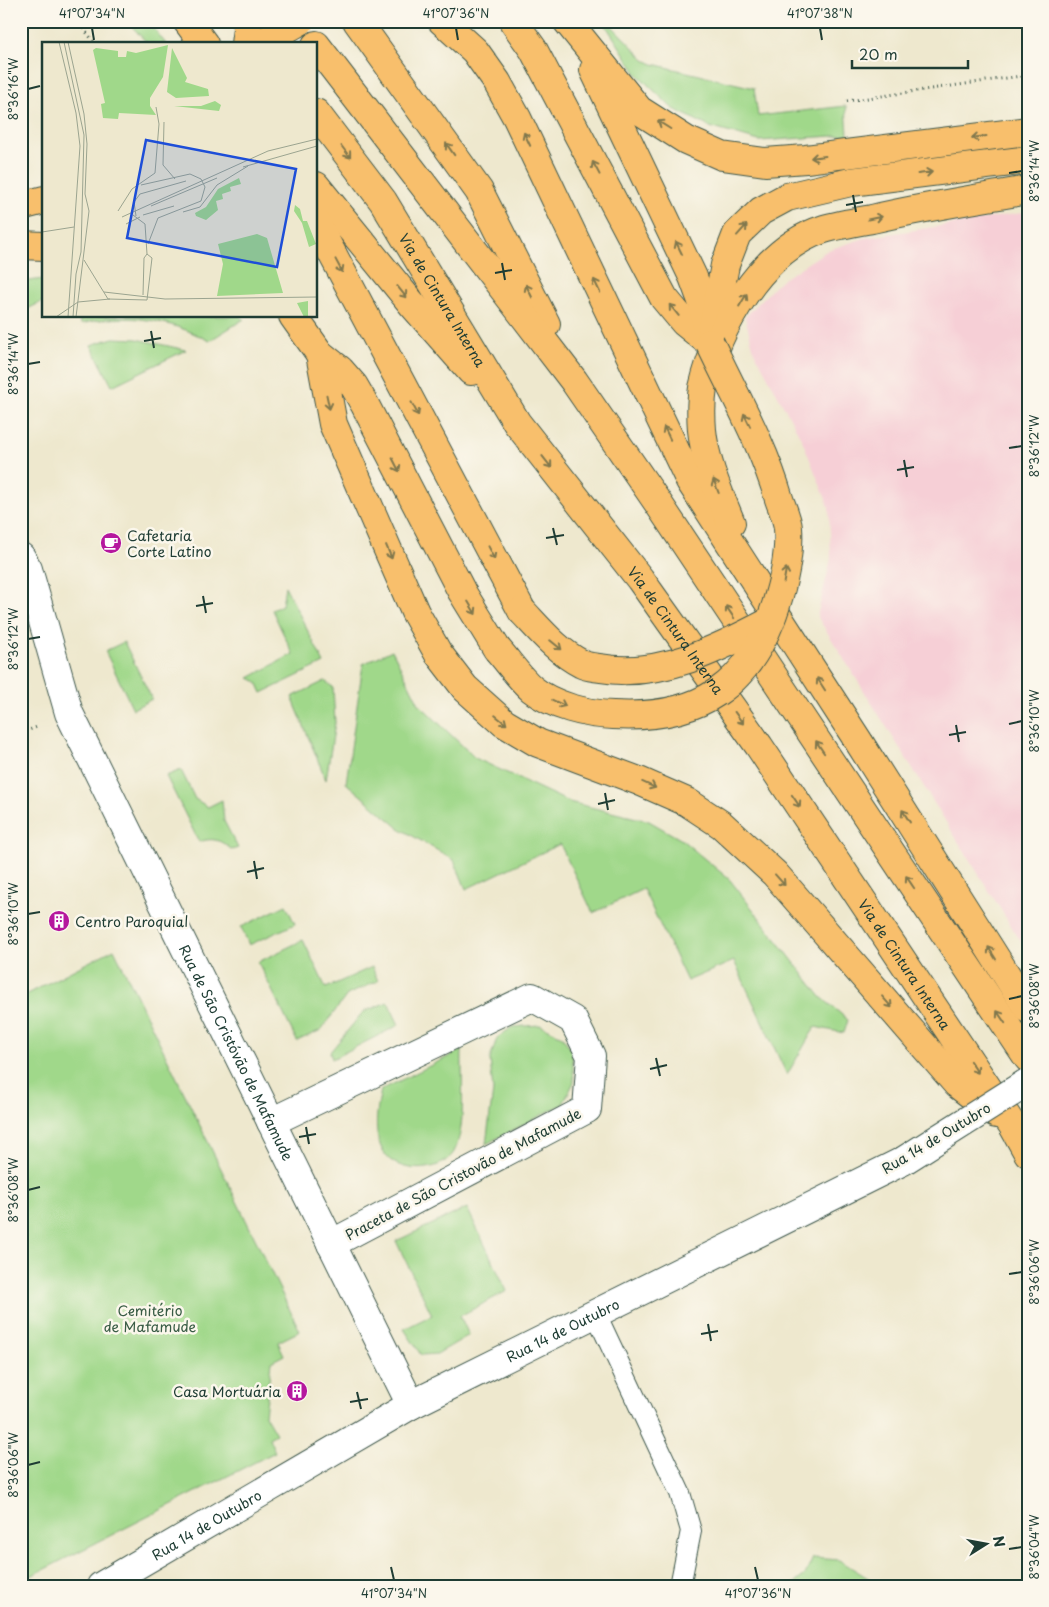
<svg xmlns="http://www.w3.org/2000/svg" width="1049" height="1607" font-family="'Playpen Sans',sans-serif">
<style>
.built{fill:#f6cfd6}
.green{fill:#a0d88a;stroke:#608a5f}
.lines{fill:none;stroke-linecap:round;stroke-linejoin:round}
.lane-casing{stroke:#3e574b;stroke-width:22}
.street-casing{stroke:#3e574b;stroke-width:30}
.highway-casing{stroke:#3e574b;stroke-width:30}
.path{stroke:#3e574b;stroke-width:3;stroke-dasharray:1 4;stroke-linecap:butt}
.lane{stroke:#fff;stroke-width:20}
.street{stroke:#fff;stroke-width:28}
.highway{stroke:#f8bf6c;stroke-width:28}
.street-bridge-casing{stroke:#3e574b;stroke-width:30;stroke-linecap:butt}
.highway-bridge-casing{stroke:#3e574b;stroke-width:30;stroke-linecap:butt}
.street-bridge{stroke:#fff;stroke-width:28}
.highway-bridge{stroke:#f8bf6c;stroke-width:28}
.oneway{stroke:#81784d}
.ticks{fill:none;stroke:#1f3d34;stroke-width:2}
.labels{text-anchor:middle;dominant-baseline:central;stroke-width:5;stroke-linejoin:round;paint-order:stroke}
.street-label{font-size:14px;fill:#1f3d34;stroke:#fbf7ec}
.poi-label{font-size:14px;fill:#1f3d34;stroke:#fbf7ec;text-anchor:start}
.park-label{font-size:14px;fill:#395c45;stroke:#fbf7ec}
.inset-road{fill:none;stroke:#9ba490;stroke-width:1}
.view{fill:#1d4ed8;fill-opacity:0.15;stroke:#1d4ed8;stroke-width:2.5}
.inset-edge{fill:none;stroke:#1f3d34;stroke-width:2.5}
.neatline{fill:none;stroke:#1f3d34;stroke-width:2}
.ticks-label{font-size:12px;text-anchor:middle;fill:#1f3d34}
</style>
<rect width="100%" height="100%" fill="#fbf7ec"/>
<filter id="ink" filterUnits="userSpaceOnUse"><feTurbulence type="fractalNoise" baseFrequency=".02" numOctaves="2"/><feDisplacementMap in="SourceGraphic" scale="10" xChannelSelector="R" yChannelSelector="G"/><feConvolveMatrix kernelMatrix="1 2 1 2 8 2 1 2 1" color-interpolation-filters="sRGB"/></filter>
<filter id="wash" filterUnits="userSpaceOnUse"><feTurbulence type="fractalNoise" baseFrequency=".0096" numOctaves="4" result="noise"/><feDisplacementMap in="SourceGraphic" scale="20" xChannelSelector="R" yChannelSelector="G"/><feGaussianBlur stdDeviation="1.12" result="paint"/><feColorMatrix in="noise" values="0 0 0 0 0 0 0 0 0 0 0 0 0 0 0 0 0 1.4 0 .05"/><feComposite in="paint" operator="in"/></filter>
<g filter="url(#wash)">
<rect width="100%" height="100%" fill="#eee8ce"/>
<polygon class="built" points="1028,212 1028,953 817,616 831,559 829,507 802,440 754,351 745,317 780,281 828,250 865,238"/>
<g class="green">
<polygon points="127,21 148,21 166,44 148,44"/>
<polygon points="603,21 607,21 645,60 653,64 754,88 758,116 846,106 848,135 759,141 710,127 672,108 637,74"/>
<polygon points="44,279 44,301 21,312 21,282"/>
<path d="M 78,316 L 239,316 L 244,319 L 209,341 C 170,319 124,312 81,324 Z"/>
<polygon points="113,338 137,339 186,350 112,386 91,345"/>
<polygon points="285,586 324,663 262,693 257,682 249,678 293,654 272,610 282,605"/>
<polygon points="124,642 152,699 133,709 105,651"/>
<polygon points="392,650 419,704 475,758 569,802 649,821 682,840 730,880 821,997 848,1020 844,1033 815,1027 787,1075 734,961 687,981 643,889 593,913 560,844 466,889 454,860 399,828 346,783 363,664"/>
<polygon points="325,681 333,687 335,723 326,780 292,697"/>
<path d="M 181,770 L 195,799 L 208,807 L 222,800 L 224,821 L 238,848 L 232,850 C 221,840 213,837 199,842 L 166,776 Z"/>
<polygon points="286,905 295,924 249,945 241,927"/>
<polygon points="303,940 326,988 372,967 378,981 347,995 321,1030 297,1041 258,962"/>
<polygon points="114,949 300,1331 278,1342 284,1355 271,1362 265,1415 276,1434 269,1438 275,1452 21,1581 21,997"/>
<polygon points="388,1002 399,1025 332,1059 330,1052 363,1012"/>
<polygon points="540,1025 562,1036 572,1051 574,1082 563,1104 486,1144 493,1091 490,1059 497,1038 512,1027"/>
<path d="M 462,1050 C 461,1078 467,1127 454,1152 C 441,1174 397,1174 384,1153 C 372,1133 377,1110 381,1090 Z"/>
<polygon points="467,1208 507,1291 460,1316 469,1335 437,1354 421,1355 404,1329 432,1315 396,1241"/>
<polygon points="813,1558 839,1560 876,1583 869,1586 791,1586 805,1575"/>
</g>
</g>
<g filter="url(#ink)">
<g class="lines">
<g class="lane-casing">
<polyline id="lane" points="595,1312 680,1493 691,1531 680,1586"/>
</g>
<g class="street-casing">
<g id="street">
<path id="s1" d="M 21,557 L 28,569 L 69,713 L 411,1405"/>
<polyline points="271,1122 532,997 573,1020 591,1056 587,1109 331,1244"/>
<path id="s2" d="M 101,1586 L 411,1405 L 903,1161"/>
</g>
</g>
<g class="highway-casing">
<g id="highway">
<polyline points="187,21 204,44"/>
<polyline points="357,21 479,191 546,324"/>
<polyline points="442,21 475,51 497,82 517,118 690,481 857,739 1028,1009"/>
<polyline points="513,21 533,49 664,298 684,322 710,343"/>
<polyline points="567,21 639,110 686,140 722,156 765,162 806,159 1028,131"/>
<polyline points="316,45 574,381 658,503 1028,1058"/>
<polyline points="594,70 693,277 703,304 707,328"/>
<path id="s3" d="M 316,113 L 383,201 L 517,423 L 640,579 L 759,746 L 1013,1126 L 1028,1153"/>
<polyline points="316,186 412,304 471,371"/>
<polyline points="21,206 44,200"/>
<polyline points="316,223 522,611"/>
<polyline points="21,245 44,246"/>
<polyline points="293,316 320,354 340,370 354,386 365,405 462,592 497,649"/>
<polyline points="710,343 725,265 737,234 761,211 787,197 851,182 1028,160"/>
<polyline points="320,354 333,424 415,612 438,653 465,688 504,723 538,743 639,781 687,802 722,825 775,874 957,1084 996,1114"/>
<path d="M 731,523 C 719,493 705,462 702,430 C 701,417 701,400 703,388 C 717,328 761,249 824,229 C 839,225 856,222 872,219 C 923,207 976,199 1028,190"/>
</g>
</g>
<g class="path">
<polyline points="77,21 96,44"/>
<polyline points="847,101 1028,75"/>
<polyline points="21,733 37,727"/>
</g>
<use href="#lane" class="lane"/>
<use href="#street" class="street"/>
<use href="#highway" class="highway"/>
<g class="street-bridge-casing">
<polyline id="street-bridge" points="903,1161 1028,1082"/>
</g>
<g class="highway-bridge-casing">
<g id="highway-bridge">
<polyline points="245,44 248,21"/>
<polyline points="260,44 300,21"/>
<path d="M 522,611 C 540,630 558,652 582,664 C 587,667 594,667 600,668 C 660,679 720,648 771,621"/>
<path d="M 497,649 C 508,661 519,678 532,689 C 553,706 586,714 613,715 C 699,720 750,686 776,605 C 784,580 790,554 788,528 C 787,518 782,508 779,499 C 763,444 734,394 710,343"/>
</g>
</g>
<use href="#street-bridge" class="street-bridge"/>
<use href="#highway-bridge" class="highway-bridge"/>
</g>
<defs><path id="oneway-shaft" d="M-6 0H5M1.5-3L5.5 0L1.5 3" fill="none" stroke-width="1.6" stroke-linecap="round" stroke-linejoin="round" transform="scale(1.25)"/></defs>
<g class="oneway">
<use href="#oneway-shaft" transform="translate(664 125) rotate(-148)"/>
<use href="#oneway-shaft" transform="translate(979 137) rotate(173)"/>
<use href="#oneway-shaft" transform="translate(527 139) rotate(-115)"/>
<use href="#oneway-shaft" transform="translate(450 149) rotate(-125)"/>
<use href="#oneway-shaft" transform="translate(346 152) rotate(53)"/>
<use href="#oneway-shaft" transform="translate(818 157) rotate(173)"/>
<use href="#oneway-shaft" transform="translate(596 168) rotate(-118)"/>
<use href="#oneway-shaft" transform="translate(925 173) rotate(-7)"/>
<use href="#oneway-shaft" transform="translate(875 218) rotate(-12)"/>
<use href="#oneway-shaft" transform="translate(742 230) rotate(-48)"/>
<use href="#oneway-shaft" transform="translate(679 248) rotate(-116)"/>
<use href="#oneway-shaft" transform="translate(339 266) rotate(62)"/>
<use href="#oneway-shaft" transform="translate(597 286) rotate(-115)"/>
<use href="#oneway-shaft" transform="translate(529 291) rotate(-116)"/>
<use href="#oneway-shaft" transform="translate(402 292) rotate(51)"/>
<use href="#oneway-shaft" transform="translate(743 300) rotate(-59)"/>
<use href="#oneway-shaft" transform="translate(674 310) rotate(-129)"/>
<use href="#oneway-shaft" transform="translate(328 402) rotate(78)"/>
<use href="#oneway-shaft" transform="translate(415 409) rotate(62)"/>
<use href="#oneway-shaft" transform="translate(747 420) rotate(-116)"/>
<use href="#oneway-shaft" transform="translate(667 433) rotate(-115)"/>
<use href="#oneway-shaft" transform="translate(547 462) rotate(52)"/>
<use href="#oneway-shaft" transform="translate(396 465) rotate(63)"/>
<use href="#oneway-shaft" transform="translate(716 486) rotate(-111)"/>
<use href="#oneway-shaft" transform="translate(389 552) rotate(67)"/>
<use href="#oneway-shaft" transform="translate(491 553) rotate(62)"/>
<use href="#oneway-shaft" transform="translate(785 575) rotate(-80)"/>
<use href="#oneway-shaft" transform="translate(472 608) rotate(59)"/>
<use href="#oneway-shaft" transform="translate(730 612) rotate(-124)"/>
<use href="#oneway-shaft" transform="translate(556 645) rotate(39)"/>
<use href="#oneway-shaft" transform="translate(821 684) rotate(-123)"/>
<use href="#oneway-shaft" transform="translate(559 703) rotate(25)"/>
<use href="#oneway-shaft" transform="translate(739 718) rotate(54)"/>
<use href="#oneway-shaft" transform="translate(501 720) rotate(39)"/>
<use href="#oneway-shaft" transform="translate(820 747) rotate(-124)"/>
<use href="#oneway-shaft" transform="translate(649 785) rotate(24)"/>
<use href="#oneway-shaft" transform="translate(796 801) rotate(56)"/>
<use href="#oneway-shaft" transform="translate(906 816) rotate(-122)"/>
<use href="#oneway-shaft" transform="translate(780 880) rotate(48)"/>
<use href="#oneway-shaft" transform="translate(910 882) rotate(-124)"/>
<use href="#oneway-shaft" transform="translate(992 953) rotate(-122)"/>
<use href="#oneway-shaft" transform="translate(887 1002) rotate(49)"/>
<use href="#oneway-shaft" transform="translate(1001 1017) rotate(-124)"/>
<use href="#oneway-shaft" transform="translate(974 1067) rotate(56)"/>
</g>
</g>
<path class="ticks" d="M 92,28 L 94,40M 456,28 L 458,40M 820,28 L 822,40M 28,89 L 40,86M 1009,173 L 1022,171M 853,195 L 856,212M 846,205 L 863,202M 502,263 L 505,280M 495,273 L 512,270M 151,331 L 154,348M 144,341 L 161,338M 28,364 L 40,362M 1009,448 L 1022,446M 904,460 L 907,477M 897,470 L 914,467M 553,528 L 557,545M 546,538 L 564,535M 203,596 L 206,613M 196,606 L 213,603M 28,639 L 40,637M 1009,724 L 1022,721M 956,725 L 959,742M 949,735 L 966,732M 605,793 L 608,810M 598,804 L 615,800M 254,861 L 257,879M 247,872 L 264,868M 28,914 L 40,912M 1009,999 L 1022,996M 656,1058 L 660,1076M 650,1069 L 667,1065M 306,1127 L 309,1144M 299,1137 L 316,1134M 28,1190 L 40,1187M 1009,1274 L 1022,1272M 708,1324 L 711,1341M 701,1334 L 718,1331M 357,1392 L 361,1409M 350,1402 L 368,1399M 28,1465 L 40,1462M 1009,1549 L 1022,1547M 391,1567 L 394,1580M 755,1567 L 758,1580"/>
<defs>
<g id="cafe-disc" transform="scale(1.125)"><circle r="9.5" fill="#b5179e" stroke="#fbf7ec"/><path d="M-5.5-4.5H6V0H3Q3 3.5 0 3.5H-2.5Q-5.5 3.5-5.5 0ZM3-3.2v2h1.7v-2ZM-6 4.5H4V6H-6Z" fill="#fff"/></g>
<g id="building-disc" transform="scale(1.125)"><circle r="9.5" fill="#b5179e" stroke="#fbf7ec"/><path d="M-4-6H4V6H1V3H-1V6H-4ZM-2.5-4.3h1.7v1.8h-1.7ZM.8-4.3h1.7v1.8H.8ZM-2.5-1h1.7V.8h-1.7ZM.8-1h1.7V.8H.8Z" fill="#fff"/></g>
</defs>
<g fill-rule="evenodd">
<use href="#cafe-disc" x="111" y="543"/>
<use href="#building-disc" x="59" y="921"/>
<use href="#building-disc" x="297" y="1391"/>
</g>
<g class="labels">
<g class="street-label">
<text stroke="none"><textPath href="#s3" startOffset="226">Via de Cintura Interna</textPath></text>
<text stroke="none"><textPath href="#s3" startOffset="631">Via de Cintura Interna</textPath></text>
<text stroke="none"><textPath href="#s3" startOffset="1036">Via de Cintura Interna</textPath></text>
<text stroke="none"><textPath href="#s1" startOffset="542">Rua de São Cristóvão de Mafamude</textPath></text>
<text transform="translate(936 1138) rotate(-31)">Rua 14 de Outubro</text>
<text transform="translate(463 1174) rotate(-28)">Praceta de São Cristovão de Mafamude</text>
<text stroke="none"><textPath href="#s2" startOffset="528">Rua 14 de Outubro</textPath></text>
<text stroke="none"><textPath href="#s2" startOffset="122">Rua 14 de Outubro</textPath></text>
</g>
<g class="poi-label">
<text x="127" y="535">Cafetaria<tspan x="127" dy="16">Corte Latino</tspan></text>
<text x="75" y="921">Centro Paroquial</text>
<text x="281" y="1391" text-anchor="end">Casa Mortuária</text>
</g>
<g class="park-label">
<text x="150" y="1310">Cemitério<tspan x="150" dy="16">de Mafamude</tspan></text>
</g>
</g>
<g transform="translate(42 42)">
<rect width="275" height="275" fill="#eee8ce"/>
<path d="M 126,3 L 121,35 L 108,56 L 108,64 L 114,73 L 77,71 L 76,77 L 61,76 L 59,62 L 63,61 L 51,8 L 54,6 L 76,9 L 76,15 L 84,15 L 85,9 L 94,11 ZM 130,6 L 145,36 L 143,40 L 166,47 L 167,54 L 134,56 L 125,50 ZM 173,59 L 179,63 L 177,69 L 132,64 L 159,64 ZM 197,136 L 199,142 L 188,145 L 189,149 L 180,152 L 181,157 L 174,159 L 176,168 L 164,178 L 154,174 L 153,171 L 164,165 L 176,147 ZM 253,163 L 258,167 L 261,179 L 265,179 L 274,202 L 267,205 L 260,181 L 252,169 ZM 215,192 L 225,196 L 241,251 L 175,254 L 181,222 L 176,202 ZM 266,259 L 266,275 L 262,275 L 255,261 Z" fill="#a0d88a"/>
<path class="inset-road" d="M 17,0 L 34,71 L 38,104 L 26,275M 22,0 L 42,93 L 39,210 L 34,232 L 31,275M 26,0 L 42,72 L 45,102 L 43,152 L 47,169 L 34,275M 122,80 L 121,123 L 133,137M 201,125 L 275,104M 99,143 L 148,132 L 159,137 L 163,145 L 159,159 L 116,176 L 106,202M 109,164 L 175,136M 76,169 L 90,147 L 113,131 L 117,82 L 114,65M 141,170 L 158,165 L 175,143 L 206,124M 91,173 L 103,182 L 105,212M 101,173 L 132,164M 94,174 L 92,160 L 98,152 L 144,139M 80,175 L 226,109 L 275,97M 84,182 L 98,175M 0,190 L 32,185M 42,218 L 66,257 L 105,258 L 110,216 L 105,212M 62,250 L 123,257 L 275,255M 101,253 L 102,216 L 105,212M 36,260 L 68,257M 14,275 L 36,260"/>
<path class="view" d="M 104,98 L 254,127 L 235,225 L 85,196 Z"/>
<rect width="275" height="275" class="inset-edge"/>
</g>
<rect width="1049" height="1607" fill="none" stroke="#fbf7ec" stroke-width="55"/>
<g transform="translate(986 1544) rotate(79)" stroke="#fbf7ec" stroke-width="4" paint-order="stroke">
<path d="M0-4L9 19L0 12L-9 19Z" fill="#1f3d34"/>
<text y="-8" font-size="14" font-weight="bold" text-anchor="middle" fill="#1f3d34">N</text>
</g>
<path d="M852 60v8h116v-8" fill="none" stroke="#1f3d34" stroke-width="2.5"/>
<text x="859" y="60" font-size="15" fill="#1f3d34" stroke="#fbf7ec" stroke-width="4" paint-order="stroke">20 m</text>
<rect x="28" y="28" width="994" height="1552" class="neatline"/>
<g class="ticks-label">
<text x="92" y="18">41°07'34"N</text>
<text x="456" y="18">41°07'36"N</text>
<text x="820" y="18">41°07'38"N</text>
<text transform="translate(14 89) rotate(-90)" y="4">8°36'16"W</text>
<text transform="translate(1035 171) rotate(-90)" y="4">8°36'14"W</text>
<text transform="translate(14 364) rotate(-90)" y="4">8°36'14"W</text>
<text transform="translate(1035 446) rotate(-90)" y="4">8°36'12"W</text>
<text transform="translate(14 639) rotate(-90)" y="4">8°36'12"W</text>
<text transform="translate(1035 721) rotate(-90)" y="4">8°36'10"W</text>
<text transform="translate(14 914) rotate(-90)" y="4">8°36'10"W</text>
<text transform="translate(1035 996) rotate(-90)" y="4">8°36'08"W</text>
<text transform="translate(14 1190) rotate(-90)" y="4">8°36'08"W</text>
<text transform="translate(1035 1272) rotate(-90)" y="4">8°36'06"W</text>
<text transform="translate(14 1465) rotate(-90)" y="4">8°36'06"W</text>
<text transform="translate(1035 1547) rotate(-90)" y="4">8°36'04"W</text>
<text x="394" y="1598">41°07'34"N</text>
<text x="758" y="1598">41°07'36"N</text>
</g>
</svg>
